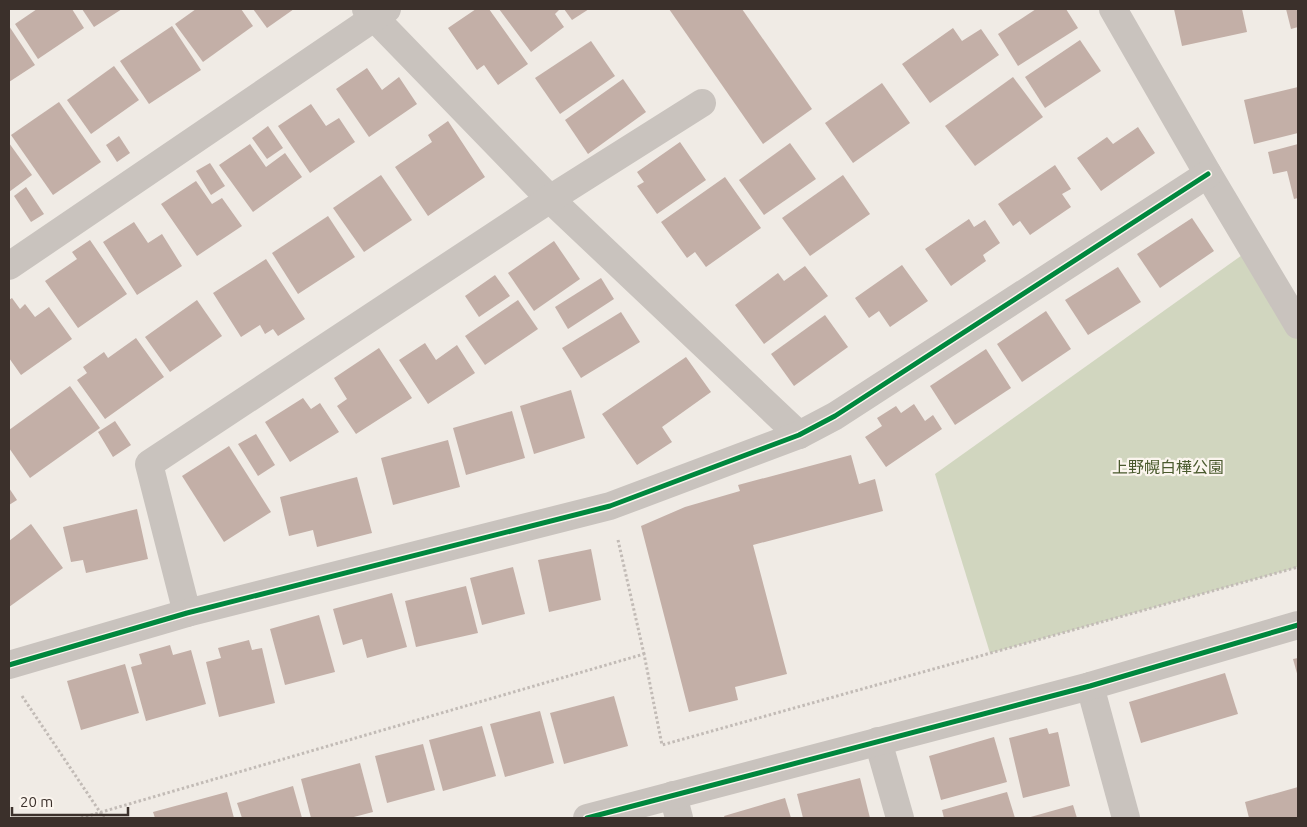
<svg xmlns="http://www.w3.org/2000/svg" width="1307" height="827" font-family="Ubuntu,'Noto Sans JP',sans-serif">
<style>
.green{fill:#d1d6bf}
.building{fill:#c3afa7}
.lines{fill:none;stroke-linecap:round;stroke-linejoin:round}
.path{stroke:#c2bbb6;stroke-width:3;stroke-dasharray:2.5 2.5;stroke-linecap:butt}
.minor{stroke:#c9c3be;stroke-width:28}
.cycleway-casing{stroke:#fbf5ee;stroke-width:8}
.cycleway{stroke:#00873e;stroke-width:5}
.labels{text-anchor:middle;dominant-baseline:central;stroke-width:4.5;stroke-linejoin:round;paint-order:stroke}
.park-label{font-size:16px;fill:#4a5a2e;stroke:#fbf5ee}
</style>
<rect width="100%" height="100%" fill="#f0ebe5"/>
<polygon class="green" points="1252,248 1298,325 1298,567 990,653 935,474"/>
<g class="building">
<polygon points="37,9 72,9 84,28 38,59 15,24"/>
<polygon points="82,9 122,9 94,27"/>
<polygon points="196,9 241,9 253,26 203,62 175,24"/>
<polygon points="253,9 294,9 267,28"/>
<polygon points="476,9 489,9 528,64 498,85 484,65 477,70 448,28"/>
<polygon points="499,9 558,9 559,10 555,14 564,27 531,52"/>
<polygon points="564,9 589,9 572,20"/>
<polygon points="669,9 742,9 812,109 763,144"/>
<polygon points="1036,9 1066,9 1078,28 1018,66 998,34"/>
<polygon points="1174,9 1242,9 1247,32 1182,46"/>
<polygon points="1286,9 1298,9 1298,27 1291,29"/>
<polygon points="9,26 35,65 9,82"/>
<polygon points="172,26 201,70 149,104 120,61"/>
<polygon points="953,28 962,41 981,29 999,55 930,103 902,64"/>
<polygon points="1080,40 1101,71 1045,108 1025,77"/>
<polygon points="591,41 615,76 560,114 535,78"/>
<polygon points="114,66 139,100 91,134 67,100"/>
<polygon points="367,68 382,90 399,77 417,104 369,137 336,89"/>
<polygon points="1013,77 1043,117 975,166 945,126"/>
<polygon points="623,79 646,112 588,154 565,120"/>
<polygon points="882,83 910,123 853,163 825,123"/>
<polygon points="1298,87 1298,133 1254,144 1244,100"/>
<polygon points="59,102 101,162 53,195 11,135"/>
<polygon points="311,104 326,126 339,118 355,142 310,173 278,126"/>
<polygon points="448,121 485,177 428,216 395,167 432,142 428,135"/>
<polygon points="268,126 283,148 267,159 252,138"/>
<polygon points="1138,127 1155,153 1101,191 1077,158 1107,137 1113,144"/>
<polygon points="119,136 130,153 117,162 106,145"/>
<polygon points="680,142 706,180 657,214 637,186 644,182 637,172"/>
<polygon points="9,143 32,175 9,192"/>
<polygon points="790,143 816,179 764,215 739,180"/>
<polygon points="250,144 266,167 285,153 302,177 253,212 219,165"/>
<polygon points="1298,144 1298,198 1294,199 1287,171 1273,174 1268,152"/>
<polygon points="210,163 225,186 211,195 196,171"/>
<polygon points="1055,165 1071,189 1062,194 1071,207 1030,235 1020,221 1013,226 998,204"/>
<polygon points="381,175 412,220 364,252 333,208"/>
<polygon points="843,175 870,214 810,256 782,218"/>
<polygon points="725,177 761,228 706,267 695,252 687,258 661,222"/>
<polygon points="196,181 212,204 222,198 242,226 197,256 161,204"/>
<polygon points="26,187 44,214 31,222 14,196"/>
<polygon points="328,216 355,257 298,294 272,253"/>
<polygon points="1192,218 1214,251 1160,288 1137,254"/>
<polygon points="969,219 974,227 985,220 1000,243 983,255 986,261 951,286 925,249"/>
<polygon points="134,222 148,243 162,234 182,266 137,295 103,242"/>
<polygon points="90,240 127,294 78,328 45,281 77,259 72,252"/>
<polygon points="554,241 580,279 534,311 508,273"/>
<polygon points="266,259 305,319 278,336 273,329 265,334 260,325 241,337 213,293"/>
<polygon points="902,265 928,301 890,327 879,311 869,318 855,298"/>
<polygon points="805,266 828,296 764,344 735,305 778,273 784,281"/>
<polygon points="1118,267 1141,302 1088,335 1065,300"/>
<polygon points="495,275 510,296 479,317 465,296"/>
<polygon points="601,278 614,299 568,329 555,307"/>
<polygon points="12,298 20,309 25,304 35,317 49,307 72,339 21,375 9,358 9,300"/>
<polygon points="197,300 222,336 170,372 145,337"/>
<polygon points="518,300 538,329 485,365 465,336"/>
<polygon points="1046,311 1071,349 1022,382 997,344"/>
<polygon points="621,312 640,342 581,378 562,348"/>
<polygon points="825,315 848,347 794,386 771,354"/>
<polygon points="136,338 164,377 105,419 77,380 87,373 83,367 104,352 108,358"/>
<polygon points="425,343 436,360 457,345 475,373 428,404 399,360"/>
<polygon points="379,348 412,398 356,434 337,406 347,399 334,378"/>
<polygon points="986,349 1011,388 955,425 930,386"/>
<polygon points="686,357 711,392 662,427 672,442 637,465 602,414"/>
<polygon points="70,386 100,428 30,478 9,448 9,430"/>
<polygon points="571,390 585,438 534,454 520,406"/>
<polygon points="303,398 311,409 320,403 339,432 290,462 265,422"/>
<polygon points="914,404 925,421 933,415 942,429 886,467 865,437 882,426 877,418 896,406 901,413"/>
<polygon points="512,411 525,458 466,475 453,428"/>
<polygon points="115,421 131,445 113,457 98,432"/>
<polygon points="256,434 275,465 258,476 238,444"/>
<polygon points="448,440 460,487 393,505 381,458"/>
<polygon points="229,446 271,512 224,542 182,476"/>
<polygon points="851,455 859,484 875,479 883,511 753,545 787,674 735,687 738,700 689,712 641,526 685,507 740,491 738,485"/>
<polygon points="357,477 372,533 317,547 313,530 289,536 280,497"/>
<polygon points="9,488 17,500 9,505"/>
<polygon points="137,509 148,559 86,573 83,560 71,562 63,527"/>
<polygon points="31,524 63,568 9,607 9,541"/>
<polygon points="591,549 601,600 549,612 538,560"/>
<polygon points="513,567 525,614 482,625 470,578"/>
<polygon points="466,586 478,633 416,647 405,601"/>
<polygon points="392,593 407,647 367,658 362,639 343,645 333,609"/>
<polygon points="319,615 335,672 285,685 270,629"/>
<polygon points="249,640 252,650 262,648 275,703 219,717 206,662 221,658 218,648"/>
<polygon points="170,645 173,655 191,650 206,704 146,721 131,667 142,664 139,654"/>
<polygon points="1298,658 1298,677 1293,659"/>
<polygon points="125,664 139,713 81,730 67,681"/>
<polygon points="1225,673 1238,714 1141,743 1129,702"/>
<polygon points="614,696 628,746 564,764 550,713"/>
<polygon points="540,711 554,763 505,777 490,724"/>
<polygon points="482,726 496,776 443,791 429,740"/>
<polygon points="1047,728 1049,734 1058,732 1070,786 1023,798 1009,738"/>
<polygon points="994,737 1007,782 941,800 929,756"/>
<polygon points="423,744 435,790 387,803 375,756"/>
<polygon points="360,763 373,812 350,818 311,818 301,779"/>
<polygon points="860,778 870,818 803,818 797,794"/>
<polygon points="293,786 302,818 242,818 237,803"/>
<polygon points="1298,787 1298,818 1249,818 1245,802"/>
<polygon points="227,792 234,818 155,818 153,812"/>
<polygon points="1007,792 1015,818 944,818 942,810"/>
<polygon points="785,798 791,818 725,818 724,816"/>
<polygon points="1073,805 1077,818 1027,818"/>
</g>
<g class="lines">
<g class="path">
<polyline points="618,540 644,654"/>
<polyline points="22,696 104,818"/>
<polyline points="81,818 644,654 662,745 1298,567"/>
</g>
<g class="minor">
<polyline points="366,9 550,199 799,435"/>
<polyline points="1113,9 1208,174 1298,325"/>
<polyline points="9,266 387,9"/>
<polyline points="187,613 149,464 550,199 702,103"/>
<polyline points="9,665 187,613 610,506 799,435 835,416 1208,174"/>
<polyline points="1090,686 1126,818"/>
<polyline points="878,741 900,818"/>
<polyline points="673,795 679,818"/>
<polyline points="587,818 1090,686 1298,625"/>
</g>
<g class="cycleway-casing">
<g id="cycleway">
<polyline points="9,665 187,613 610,506 799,435 835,416 1208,174"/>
<polyline points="587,818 1090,686 1298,625"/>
</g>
</g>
<use href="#cycleway" class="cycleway"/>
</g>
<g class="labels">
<g class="park-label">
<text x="1168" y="467">上野幌白樺公園</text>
</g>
</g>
<rect width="1307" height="827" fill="none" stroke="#3b302b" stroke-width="20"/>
<path d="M12 807v8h116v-8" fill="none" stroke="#3b302b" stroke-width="2.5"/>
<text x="20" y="807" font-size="15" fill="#3b302b" stroke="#fbf5ee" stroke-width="4" paint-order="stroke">20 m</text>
</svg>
